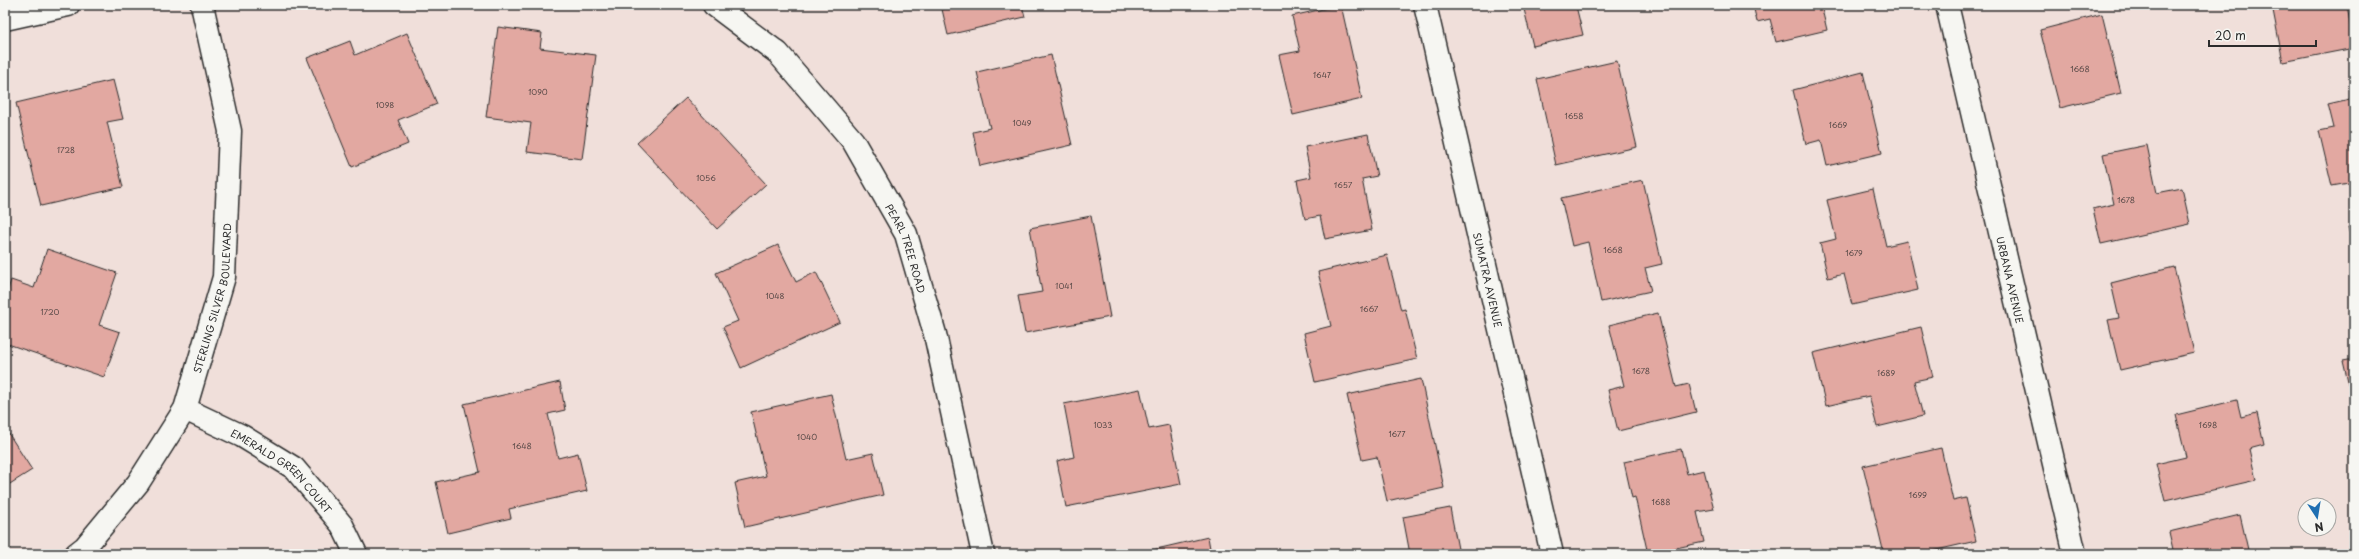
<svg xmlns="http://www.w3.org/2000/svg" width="2359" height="559" font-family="'Playpen Sans',sans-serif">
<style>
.building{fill:#e2a8a1;stroke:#2b2b2b}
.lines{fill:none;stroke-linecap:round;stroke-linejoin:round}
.minor-casing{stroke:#2b2b2b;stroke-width:25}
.minor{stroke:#f6f6f2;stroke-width:22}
.labels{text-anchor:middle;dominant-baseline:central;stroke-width:3;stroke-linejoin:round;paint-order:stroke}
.number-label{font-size:8px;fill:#594a48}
.street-label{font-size:10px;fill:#2b2b2b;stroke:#f6f6f2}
</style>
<rect width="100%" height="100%" fill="#f0dfda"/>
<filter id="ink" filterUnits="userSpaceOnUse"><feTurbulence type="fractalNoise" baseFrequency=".025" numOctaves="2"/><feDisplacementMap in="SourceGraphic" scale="8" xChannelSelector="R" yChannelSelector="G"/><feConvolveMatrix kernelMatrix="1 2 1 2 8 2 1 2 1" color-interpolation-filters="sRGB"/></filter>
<g filter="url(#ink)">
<g class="building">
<polygon points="941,5 1022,5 1025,17 948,35"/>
<polygon points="1341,5 1362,99 1293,115 1279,55 1300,51 1292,16"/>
<polygon points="1523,5 1581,5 1576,6 1583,35 1533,46"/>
<polygon points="1753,5 1821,5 1827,30 1776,42 1770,19 1757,22"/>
<polygon points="2272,5 2347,5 2354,48 2283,62"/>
<polygon points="2102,14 2121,93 2060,108 2040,30"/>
<polygon points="498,27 542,33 540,48 596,55 582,159 527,152 531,123 486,117"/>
<polygon points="407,33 437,104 398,120 408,144 352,167 307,58 350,41 355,55"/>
<polygon points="1051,55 1072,145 980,166 973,132 990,128 977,72"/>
<polygon points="1617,61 1637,147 1556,165 1537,79"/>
<polygon points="1863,72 1882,153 1827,166 1821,140 1806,144 1793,90"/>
<polygon points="113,80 123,119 107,122 123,187 41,206 16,103"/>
<polygon points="686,98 766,184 717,229 637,143"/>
<polygon points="2354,98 2354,182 2332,186 2319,131 2334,128 2328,104"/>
<polygon points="1368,134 1377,176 1362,179 1372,230 1325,239 1320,216 1305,219 1297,180 1311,177 1305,147"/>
<polygon points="2147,145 2157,193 2182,188 2190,224 2101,244 2093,209 2114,204 2103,154"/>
<polygon points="1643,180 1662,264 1645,268 1651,291 1601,302 1588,242 1572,246 1561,198"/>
<polygon points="1873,189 1886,246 1907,241 1918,290 1852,305 1844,274 1828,278 1820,243 1836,239 1827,200"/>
<polygon points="1091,216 1110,317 1025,333 1018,296 1042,292 1030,228"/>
<polygon points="2354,226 2354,252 2348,227"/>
<polygon points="778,245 796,282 816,272 840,322 741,368 723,327 738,321 716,273"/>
<polygon points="47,249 117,273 99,325 120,332 104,377 5,343 5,299 11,280 34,288"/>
<polygon points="1387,255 1401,310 1405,309 1417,359 1315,382 1304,333 1331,326 1318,272"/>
<polygon points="2174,267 2194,353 2120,370 2108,320 2119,318 2111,283"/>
<polygon points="1658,313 1676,387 1689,384 1696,412 1618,431 1608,390 1624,386 1609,325"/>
<polygon points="1921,327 1933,377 1914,381 1923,416 1877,427 1869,396 1826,406 1813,353"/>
<polygon points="2354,359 2354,408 2343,361"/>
<polygon points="1421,379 1444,488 1387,501 1377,457 1362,460 1347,395"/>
<polygon points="560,382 565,410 548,414 558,458 578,453 587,491 509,509 511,518 448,533 436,482 480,472 464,404"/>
<polygon points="1140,389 1149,429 1169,425 1181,484 1066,507 1057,461 1074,457 1064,404"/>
<polygon points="831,394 846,459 873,453 883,495 745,527 735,483 766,476 751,412"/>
<polygon points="2237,400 2241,417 2257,413 2264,445 2249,449 2256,480 2165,501 2156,464 2186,457 2176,415"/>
<polygon points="5,428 32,470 5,487"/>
<polygon points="1941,448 1953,501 1966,498 1976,541 1919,554 1884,554 1863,466"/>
<polygon points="1681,449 1687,474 1704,470 1714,509 1697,512 1704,542 1648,554 1635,497 1632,498 1624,462"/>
<polygon points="1450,508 1459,554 1410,554 1403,517"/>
<polygon points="2240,515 2249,554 2174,554 2169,532"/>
<polygon points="1208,537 1211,554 1135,554"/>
</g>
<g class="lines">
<g class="minor-casing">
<g id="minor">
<path id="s1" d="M 714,5 L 778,53 L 853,141 L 906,234 L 935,334 L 983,554"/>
<path id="s2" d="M 1425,5 L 1552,554"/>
<path id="s3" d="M 1947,5 L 2075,554"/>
<polyline points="5,19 68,5"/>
<path id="s4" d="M 185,409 L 242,436 L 294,468 L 342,525 L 356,554"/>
<path id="s5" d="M 76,554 L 85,547 L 138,483 L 185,409 L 224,277 L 230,131 L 202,5"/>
</g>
</g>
<use href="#minor" class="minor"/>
</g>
</g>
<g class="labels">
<g class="number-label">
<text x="2080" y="69">1668</text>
<text x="1322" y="75">1647</text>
<text x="538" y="92">1090</text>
<text x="385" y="105">1098</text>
<text x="1574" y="116">1658</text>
<text x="1022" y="123">1049</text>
<text x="1838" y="125">1669</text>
<text x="66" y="150">1728</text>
<text x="706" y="178">1056</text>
<text x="1343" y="185">1657</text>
<text x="2126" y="200">1678</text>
<text x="1613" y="250">1668</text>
<text x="1854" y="253">1679</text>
<text x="1064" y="286">1041</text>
<text x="775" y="296">1048</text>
<text x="1369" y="309">1667</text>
<text x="50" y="312">1720</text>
<text x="1641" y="371">1678</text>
<text x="1886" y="373">1689</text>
<text x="1103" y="425">1033</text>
<text x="2208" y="425">1698</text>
<text x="1397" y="434">1677</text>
<text x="807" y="437">1040</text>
<text x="522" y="446">1648</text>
<text x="1918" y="495">1699</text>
<text x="1661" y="502">1688</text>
</g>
<g class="street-label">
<text stroke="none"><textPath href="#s1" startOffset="316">PEARL TREE ROAD</textPath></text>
<text stroke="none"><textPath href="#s2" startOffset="282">SUMATRA AVENUE</textPath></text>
<text stroke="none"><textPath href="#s3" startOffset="282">URBANA AVENUE</textPath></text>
<text stroke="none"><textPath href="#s5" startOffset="297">STERLING SILVER BOULEVARD</textPath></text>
<text stroke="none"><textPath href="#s4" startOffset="116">EMERALD GREEN COURT</textPath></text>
</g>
</g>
<rect width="2359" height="559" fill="none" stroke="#f6f6f2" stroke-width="20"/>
<rect x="10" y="10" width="2339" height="539" fill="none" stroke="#2b2b2b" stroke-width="1.5" filter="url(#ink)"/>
<g transform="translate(2317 517) rotate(168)"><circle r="19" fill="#f6f6f2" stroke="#a5a5a2"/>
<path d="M0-3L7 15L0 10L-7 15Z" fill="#1f6fb2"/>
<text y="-6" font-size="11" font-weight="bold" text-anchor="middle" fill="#2b2b2b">N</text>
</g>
<path d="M2209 40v6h107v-6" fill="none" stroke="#2b2b2b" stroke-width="2"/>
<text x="2215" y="40" font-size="12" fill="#2b2b2b" stroke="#f6f6f2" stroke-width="3" paint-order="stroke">20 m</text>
</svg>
